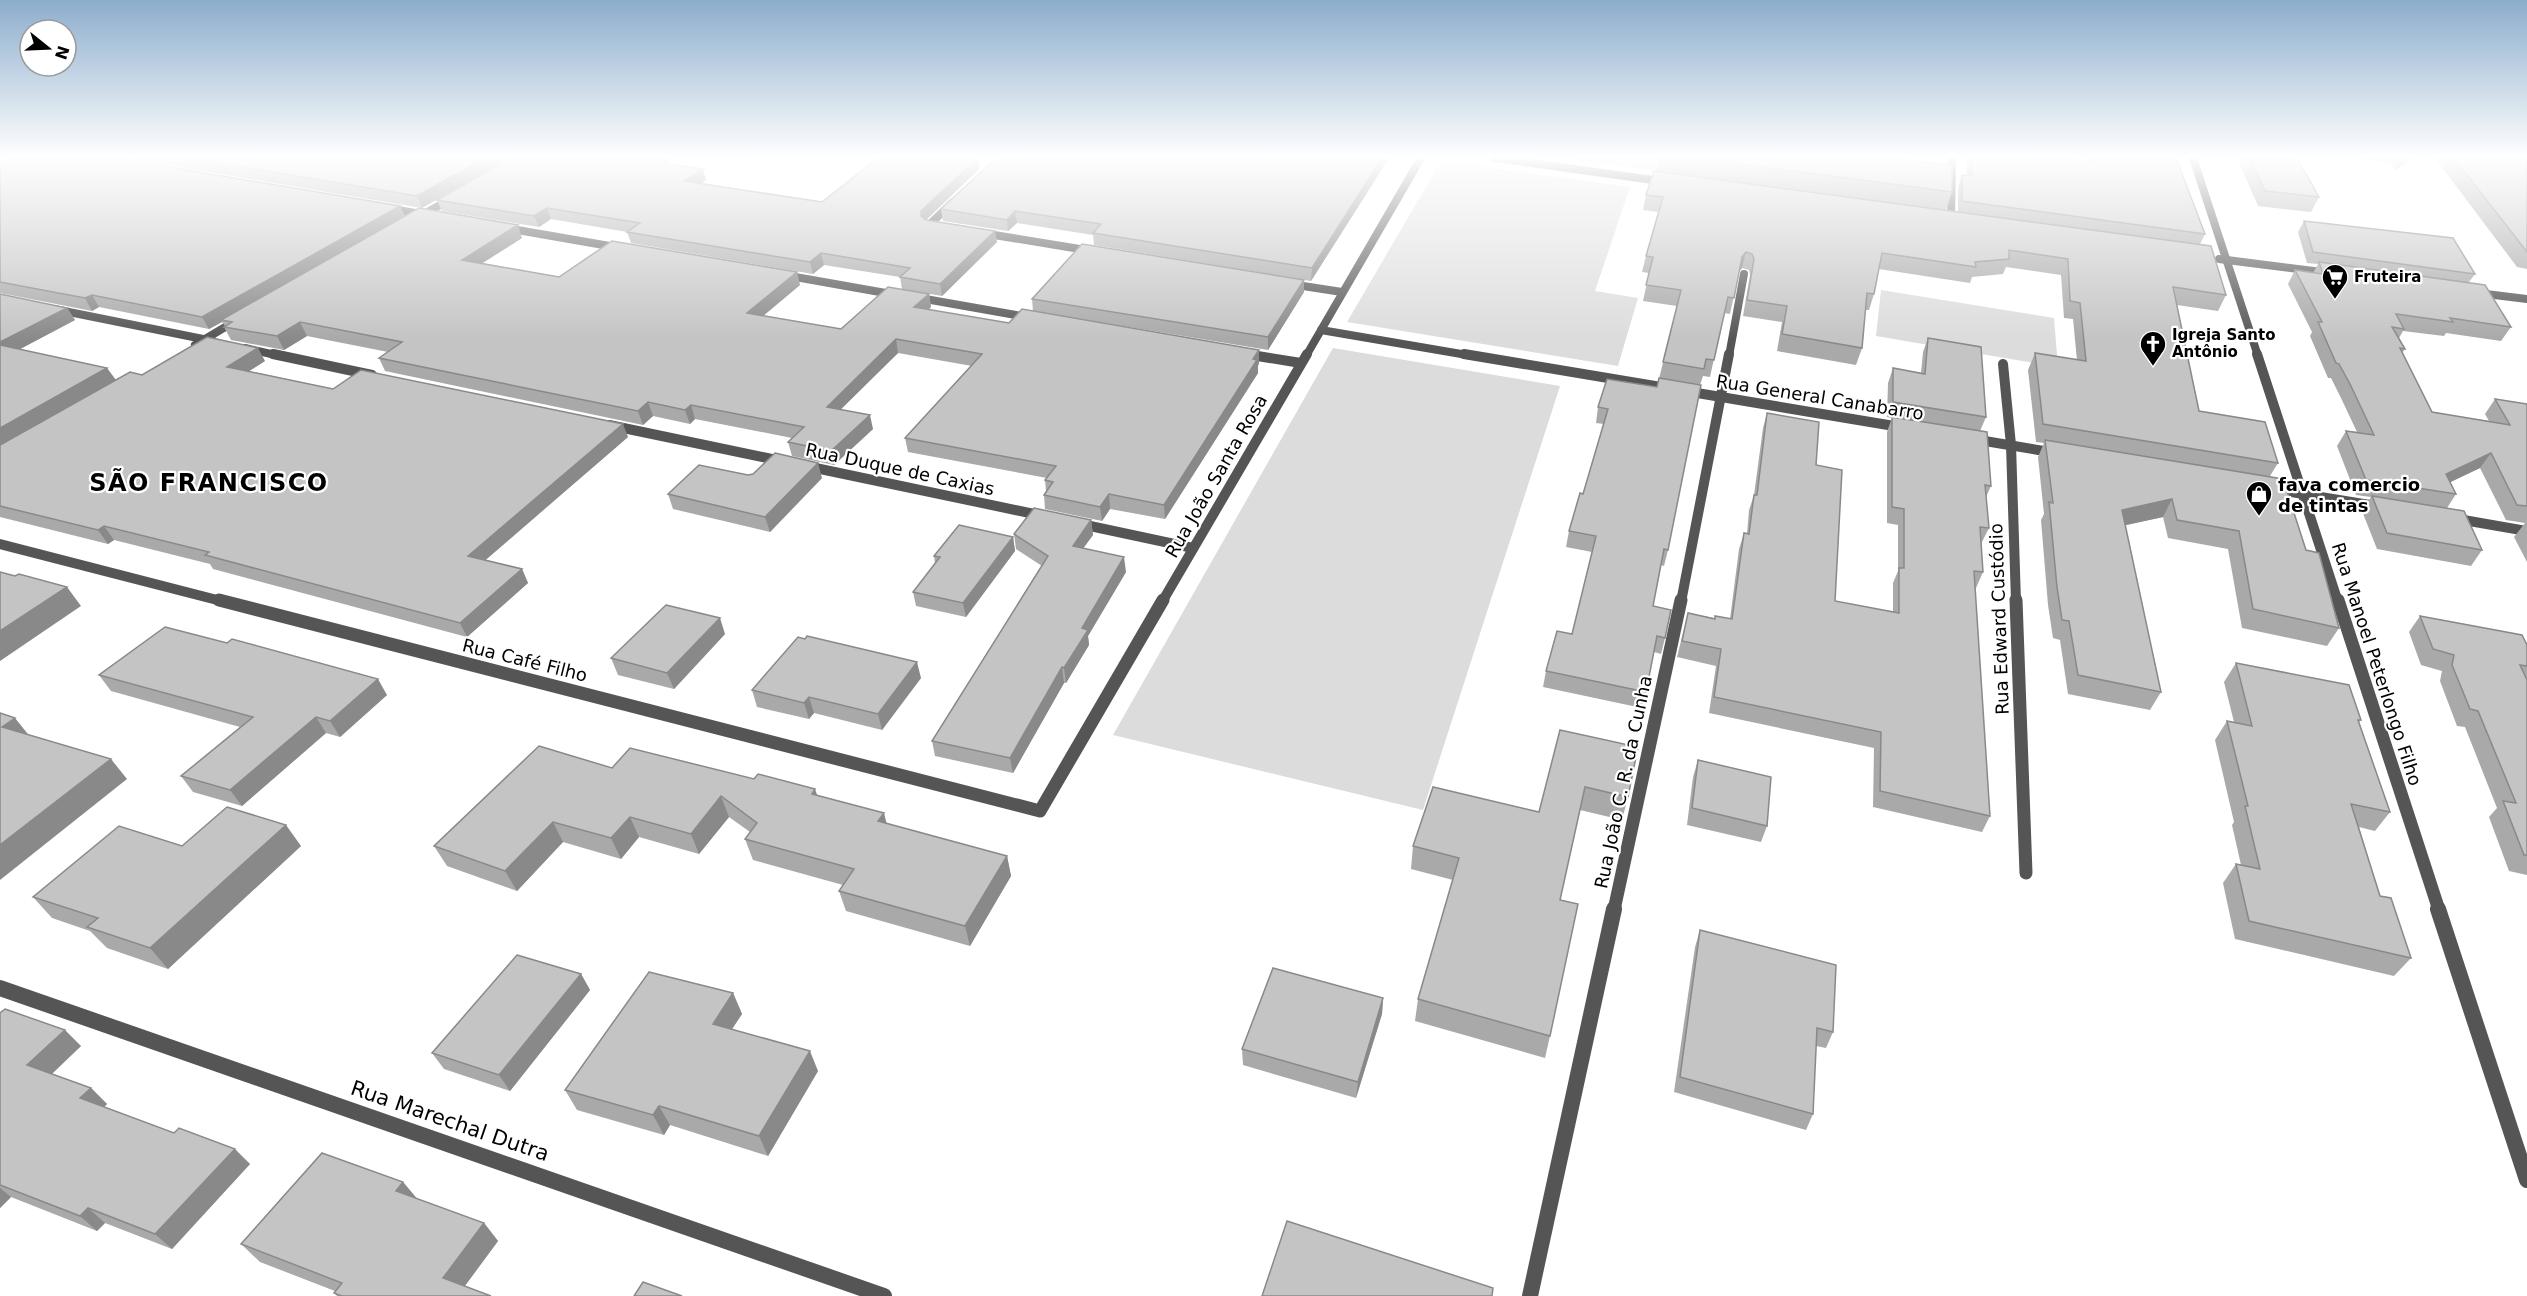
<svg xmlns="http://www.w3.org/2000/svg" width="2527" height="1296" font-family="'DejaVu Sans',sans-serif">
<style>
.green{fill:#dcdcdc}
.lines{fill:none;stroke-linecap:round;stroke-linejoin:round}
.minor-far3{stroke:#555;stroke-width:8}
.minor-far2{stroke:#555;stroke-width:10}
.minor-far1{stroke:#555;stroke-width:13}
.minor{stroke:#555;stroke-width:16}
.tertiary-far3{stroke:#555;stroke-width:8}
.tertiary-far2{stroke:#555;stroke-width:10}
.tertiary-far1{stroke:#555;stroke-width:13}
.tertiary{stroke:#555;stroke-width:16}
.wall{fill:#a9a9a9}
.shaded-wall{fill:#898989}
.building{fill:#c4c4c4;stroke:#898989;stroke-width:1.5}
.labels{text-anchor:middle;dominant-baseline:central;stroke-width:4.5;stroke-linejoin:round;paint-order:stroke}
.far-poi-label{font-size:15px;font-weight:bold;fill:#000;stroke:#fff;text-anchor:start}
.street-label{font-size:18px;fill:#000;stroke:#fff}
.poi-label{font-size:18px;font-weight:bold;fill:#000;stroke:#fff;text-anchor:start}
.near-street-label{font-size:21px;fill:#000;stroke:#fff}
.district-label{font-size:24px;font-weight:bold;letter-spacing:1.5px;fill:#000;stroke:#fff}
</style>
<rect width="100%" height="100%" fill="#fff"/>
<g class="green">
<polygon points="1562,158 1661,158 1656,171"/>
<polygon points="1441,161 1630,187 1595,291 1638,298 1618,366 1347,322"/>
<polygon points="1881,290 2054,318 2058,367 1876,336"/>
<polygon points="1333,348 1560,386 1423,810 1113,735"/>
</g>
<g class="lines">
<g class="minor-far3">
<polyline points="387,208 426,215"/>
<polyline points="1951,222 1952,158"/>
<polyline points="938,226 929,225 953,202"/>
<polyline points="506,228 621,248"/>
<polyline points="982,233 1092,251"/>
<polyline points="784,275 897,295"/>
<polyline points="1290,284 1342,292"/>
<polyline points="914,297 1033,318"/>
<polyline points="54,309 213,341"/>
<polyline points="1321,330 1473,356"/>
<polyline points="245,348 280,356"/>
<polyline points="1245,354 1254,356"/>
<polyline points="1306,356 1421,158"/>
<polyline points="1729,356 1744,274"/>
</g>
<g class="minor-far2">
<polyline points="273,354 372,375"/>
<polyline points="1245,354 1301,363"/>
<polyline points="1464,354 1906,428"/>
<polyline points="2003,364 2011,445 2016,602"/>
<polyline points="609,425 786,462"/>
<polyline points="1973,439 2056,453"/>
<polyline points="806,466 1044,516"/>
<polyline points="2272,489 2382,507"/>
<polyline points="2452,518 2527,531"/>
<polyline points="1076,523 1193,548"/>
<polyline points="0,544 225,602"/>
<polyline points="1162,602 1307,354"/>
<polyline points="1681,602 1729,354"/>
</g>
<g class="minor-far1">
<polyline points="219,600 1040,811 1163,600"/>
<polyline points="2016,600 2026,873"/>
<polyline points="1614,910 1681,600"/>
</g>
<g class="minor">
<polyline points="0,988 884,1296"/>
<polyline points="1530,1296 1614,909"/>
</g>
<g class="tertiary-far3">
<polyline points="1495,158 1667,182"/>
<polyline points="2193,158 2258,356"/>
<polyline points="417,218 454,197"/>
<polyline points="2219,259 2330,273"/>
<polyline points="2478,293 2527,299"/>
<polyline points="195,345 237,320"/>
</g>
<polyline class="tertiary-far2" points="2257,354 2338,602"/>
<polyline class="tertiary-far1" points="2338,600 2439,910"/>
<polyline class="tertiary" points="2438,909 2527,1180"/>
</g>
<g class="wall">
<polygon points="125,158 509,158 422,208"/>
<polygon points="978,158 979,169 926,220 997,242 942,296 902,289 900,277 824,265 813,274 631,243 627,232 551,219 539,227 442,211 437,200 670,164 706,180 700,183 822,202"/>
<polygon points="1389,158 1311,281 1094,245 1093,235 1017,223 1008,231 943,221 941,209"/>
<polygon points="1659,158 1895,158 1952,192 1946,210 1958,212 1958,188 1962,175 1967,175 1967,158 2061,158 2088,162 2088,158 2176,158 2205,234 2200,244 2226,295 2218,311 2177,305 2199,411 2278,463 2270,476 2306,550 2339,628 2327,646 2242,628 2228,549 2168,538 2163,517 2125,525 2161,692 2150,710 2068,694 2060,640 2053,638 2048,605 2041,520 2044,514 2038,457 2044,443 2036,442 2028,370 2035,353 2077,360 2073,319 2064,318 2061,275 2006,267 2003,274 1972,277 1970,283 1879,269 1874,294 1869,310 1865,310 1862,348 1856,365 1777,351 1782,322 1743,316 1750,275 1749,270 1742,268 1739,272 1730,314 1724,313 1710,377 1703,376 1700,385 1668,550 1664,566 1661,565 1653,606 1665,638 1661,654 1654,652 1642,708 1543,687 1546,671 1572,634 1592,552 1566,547 1569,531 1583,494 1604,424 1596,423 1598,407 1657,387 1677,306 1643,301 1649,273 1642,272 1646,256 1658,212 1643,210 1646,195 1656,171"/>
<polygon points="2237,158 2297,158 2319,197 2311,212 2258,206"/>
<polygon points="2350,158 2413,158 2395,170 2391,163"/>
<polygon points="2435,158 2527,158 2527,269 2517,267"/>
<polygon points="0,163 400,206 405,217 522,238 482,263 559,277 800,285 763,316 841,329 929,294 931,307 928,310 1009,323 1033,311 1032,299 1304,280 1304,292 1268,350 1038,312 1259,363 1258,366 1258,373 1165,519 1110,509 1102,521 1045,509 1044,495 1046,491 1045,480 1047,478 908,452 905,438 972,366 898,353 841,409 873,429 834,465 792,456 788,442 792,438 695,419 690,424 653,416 643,425 385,371 379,358 388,352 307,336 284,350 231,340 224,327 225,326 222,322 209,329 99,307 92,311 0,293"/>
<polygon points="2304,221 2475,274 2469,282 2511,327 2501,341 2446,333 2444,336 2403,331 2399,338 2405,349 2402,353 2432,412 2489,421 2485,414 2495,399 2527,404 2527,562 2514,537 2525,523 2506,520 2480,468 2450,482 2456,494 2447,508 2482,550 2471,566 2377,549 2362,511 2371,497 2356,495 2337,446 2346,431 2357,432 2341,398 2331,378 2328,378 2310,336 2312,332 2288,284 2295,270 2313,273 2318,264 2307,263 2298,232"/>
<polygon points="0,294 67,308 75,320 20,349 115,380 142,375 265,361 249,371 333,389 628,437 485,560 522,569 528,583 467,637 213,569 210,564 114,540 108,544 0,517"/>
<polygon points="1928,338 1986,417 1980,431 1991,486 1986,497 1989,528 1981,544 1983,572 1976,588 1975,588 1990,816 1982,832 1873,807 1874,748 1709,713 1716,666 1677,657 1688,613 1714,618 1730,619 1739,549 1744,533 1747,534 1749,510 1754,495 1763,428 1767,413 1816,465 1835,601 1893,612 1893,583 1898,571 1898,525 1887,523 1887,432 1892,418 1887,417 1888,383 1893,368 1921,373 1923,352"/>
<polygon points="748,475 822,478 770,532 673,509 668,494"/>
<polygon points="1091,520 1093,535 1083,548 1126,572 1088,636 1089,645 1066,683 1064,683 1013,773 935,756 932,741 1042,566 1016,549 1014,534"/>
<polygon points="1013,537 1015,551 966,617 916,606 913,592 935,564 934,556"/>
<polygon points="2420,616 2527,645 2527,875 2509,871 2489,817 2497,808 2465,727 2457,726 2440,681 2442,671 2421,665 2409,632"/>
<polygon points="725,634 674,689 618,675 611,658"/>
<polygon points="2236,663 2361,720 2359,722 2390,812 2375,831 2359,827 2380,896 2411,958 2394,976 2235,939 2223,883 2236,864 2241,865 2232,825 2234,822 2215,740 2227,721 2234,722 2224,682"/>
<polygon points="99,675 387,695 340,737 326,733 242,806 193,792 181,776 240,727 111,691"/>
<polygon points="921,678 882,730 814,713 809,719 757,707 752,690"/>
<polygon points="1560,730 1628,797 1622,820 1580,810 1560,900 1550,1036 1545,1058 1415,1021 1418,999 1453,880 1411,869 1413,846 1539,812"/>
<polygon points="1698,760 1767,826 1761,842 1687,825 1693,777"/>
<polygon points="612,768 817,795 887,824 1007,856 1011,876 970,946 846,911 839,891 843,885 753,860 745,839 750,832 729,817 699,854 639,837 621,859 563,842 517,891 447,866 434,846"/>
<polygon points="182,846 301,846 168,969 107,948 90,931 52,918 33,897"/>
<polygon points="1700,930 1833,1032 1826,1048 1816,1046 1813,1114 1806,1130 1674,1092 1695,947"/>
<polygon points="581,974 590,990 510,1091 444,1069 432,1053"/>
<polygon points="733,993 742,1014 732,1029 818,1071 768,1156 670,1125 664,1135 577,1110 565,1090"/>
<polygon points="1383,998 1382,1014 1356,1098 1243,1065 1242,1049"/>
<polygon points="0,1013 81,1046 52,1074 91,1088 107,1104 104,1107 250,1164 172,1249 105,1223 97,1231 11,1197 0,1208"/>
<polygon points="403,1182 417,1199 484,1223 498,1241 465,1286 491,1296 337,1296 334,1293 335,1291 260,1262 241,1244"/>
</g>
<g class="shaded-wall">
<polygon points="485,158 509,158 422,208 417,196"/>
<polygon points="978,158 979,169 923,223 921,211"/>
<polygon points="1382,158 1389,158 1311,281 1312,268"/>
<polygon points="2402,158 2413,158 2395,170"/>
<polygon points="703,169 706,180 688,192 684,181"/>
<polygon points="400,206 405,218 221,320 222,322 209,329 202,317"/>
<polygon points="547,208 551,219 539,227 534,216"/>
<polygon points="1015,211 1017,223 1008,231 1007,220"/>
<polygon points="518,225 522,238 467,273 462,260"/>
<polygon points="995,231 997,242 942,296 940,284"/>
<polygon points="1746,252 1742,268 1738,273 1742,257"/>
<polygon points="821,253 824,265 813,274 810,262"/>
<polygon points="797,272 800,285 751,326 747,313"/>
<polygon points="1304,280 1304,292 1268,350 1268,337"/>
<polygon points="929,294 931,307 917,321 914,307"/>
<polygon points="92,295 99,307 92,311 85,298"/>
<polygon points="67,308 75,320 5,357 0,350 0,342"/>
<polygon points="300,322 307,336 284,350 277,336"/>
<polygon points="896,339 898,353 830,420 827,407"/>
<polygon points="258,348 265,361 235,380 227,367"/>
<polygon points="1259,350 1259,363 1258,366 1258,373 1165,519 1164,505"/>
<polygon points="107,368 116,380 0,446 0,428"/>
<polygon points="648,402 653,416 643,425 638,411"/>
<polygon points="691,405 695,419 690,424 685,410"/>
<polygon points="870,415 873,429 834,465 831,451"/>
<polygon points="623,424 628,437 474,570 468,556"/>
<polygon points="2491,453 2480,468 2436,489 2446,474"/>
<polygon points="818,463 822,478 770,532 765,517"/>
<polygon points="1109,494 1110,509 1102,521 1100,507"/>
<polygon points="2172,499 2163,517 2113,528 2122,510"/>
<polygon points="1091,520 1093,535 1074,561 1073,546"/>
<polygon points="104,526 114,540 108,544 98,530"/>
<polygon points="1013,537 1015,551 966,617 963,603"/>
<polygon points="1124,557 1126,572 1088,636 1089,645 1066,683 1064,668 1082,628"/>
<polygon points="522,569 528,583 467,637 460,623"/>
<polygon points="67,587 81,606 0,661 0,631"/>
<polygon points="720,618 725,634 674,689 667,673"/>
<polygon points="917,662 921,678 882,730 878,714"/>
<polygon points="1062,667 1064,683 1013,773 1010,758"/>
<polygon points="378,679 387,695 340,737 330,721"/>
<polygon points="809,697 814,713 809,719 804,703"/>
<polygon points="316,717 326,733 242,806 230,790"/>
<polygon points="15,718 31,738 2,727"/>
<polygon points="111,759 127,779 0,880 0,845"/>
<polygon points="815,789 822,809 812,794"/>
<polygon points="721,796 729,817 699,854 691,834"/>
<polygon points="884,813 889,833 878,821"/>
<polygon points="630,817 639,837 621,859 611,838"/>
<polygon points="553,822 563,842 517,891 505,871"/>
<polygon points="286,825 301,846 168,969 150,948"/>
<polygon points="1007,856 1011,876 970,946 965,926"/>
<polygon points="581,974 590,990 510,1091 499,1075"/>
<polygon points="733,993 742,1014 722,1044 713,1024"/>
<polygon points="1383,998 1382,1014 1356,1098 1358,1082"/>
<polygon points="65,1030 81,1046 44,1081 27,1065"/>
<polygon points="810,1051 818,1071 768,1156 759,1136"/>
<polygon points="91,1088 107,1104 97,1114 80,1098"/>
<polygon points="659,1106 670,1125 664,1135 653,1115"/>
<polygon points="235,1149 250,1164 172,1249 155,1234"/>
<polygon points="403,1182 419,1201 396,1191"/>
<polygon points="0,1188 11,1197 0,1208"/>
<polygon points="88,1208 105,1223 97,1231 80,1216"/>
<polygon points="484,1223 498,1241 458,1295 443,1278"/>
</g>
<g class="building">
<polygon points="12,158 116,158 400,206 202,317 92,295 85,298 0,282 0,163"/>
<polygon points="187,158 485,158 417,196"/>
<polygon points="511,158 656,158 669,160 664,163 703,169 684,181 822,202 878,158 978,158 921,211 921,216 926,220 995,231 940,284 900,277 910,268 821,253 810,262 627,232 640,223 547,208 534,216 437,200"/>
<polygon points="1004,158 1382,158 1312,268 1093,233 1101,224 1015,211 1007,220 941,209 994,160 1000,161"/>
<polygon points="1694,158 1895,158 1952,166 1952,192"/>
<polygon points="1971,158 2061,158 2096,163 2095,158 2176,158 2205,234 1962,201 1962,175 1972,176"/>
<polygon points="2250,158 2297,158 2319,197 2265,191"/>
<polygon points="2454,158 2527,158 2527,252"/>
<polygon points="1654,171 2211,246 2226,295 2173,287 2199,411 2265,422 2278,463 2043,424 2035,353 2086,361 2080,303 2070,301 2068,259 2009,250 2009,259 1975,262 1976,267 1882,253 1874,294 1867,293 1862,348 1782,334 1787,306 1747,300 1754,259 1752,254 1746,252 1742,257 1734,298 1728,297 1714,360 1706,359 1704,369 1663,362 1681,290 1646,285 1653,257 1646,256 1663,197 1646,195"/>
<polygon points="419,208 518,225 462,260 559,277 612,241 797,272 747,313 841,329 888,287 929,294 914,307 1009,323 1022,309 1259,350 1253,359 1257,360 1164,505 1109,494 1100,507 1044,495 1053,482 1045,480 1056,466 905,438 982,354 896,339 827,407 870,415 831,451 788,442 804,427 691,405 685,410 648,402 638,411 379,358 402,342 300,322 277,336 224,327 232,322 221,320"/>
<polygon points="2304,221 2453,238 2475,274 2313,252"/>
<polygon points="1082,244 1304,280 1268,337 1032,299"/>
<polygon points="2319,262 2485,285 2511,327 2450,318 2453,322 2396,314 2404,329 2392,327 2405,349 2400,348 2432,412 2510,425 2495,399 2527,404 2527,506 2517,505 2491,453 2446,474 2456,494 2366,480 2346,431 2374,435 2350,384 2339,364 2336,363 2318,322 2322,322 2295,270 2323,274"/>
<polygon points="0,294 67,308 0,342"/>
<polygon points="207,337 258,348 227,367 333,389 361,370 623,424 468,556 522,569 460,623 205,555 209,552 104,526 98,530 0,506 0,445 130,372 142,375"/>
<polygon points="1928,338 1981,347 1986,417 1893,402 1893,368 1925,374"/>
<polygon points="0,345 107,368 0,428"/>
<polygon points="1659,378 1701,385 1668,550 1664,549 1653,606 1671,610 1665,638 1657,636 1646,692 1546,671 1557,631 1572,634 1596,536 1569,531 1580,493 1583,494 1608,409 1598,407 1607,379 1657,387"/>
<polygon points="1767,413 1819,422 1816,465 1842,470 1835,601 1899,613 1899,568 1904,568 1904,509 1892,507 1892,417 1987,432 1991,486 1985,485 1989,528 1980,527 1983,572 1974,571 1990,816 1880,791 1881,732 1714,697 1721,649 1682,641 1688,613 1715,619 1715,616 1732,619 1744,533 1749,534 1754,495 1757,495"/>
<polygon points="2045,440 2283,479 2306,550 2319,553 2339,628 2253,609 2239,531 2177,520 2172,499 2122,510 2161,692 2078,675 2069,621 2062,620 2057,587 2049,502 2053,503"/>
<polygon points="775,453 818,463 765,517 668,494 699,465 748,475 753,474"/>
<polygon points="2372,496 2464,511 2482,550 2387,533"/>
<polygon points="1034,508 1091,520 1073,546 1124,557 1082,628 1088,630 1064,668 1062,667 1010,758 932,741 1048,556 1014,534"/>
<polygon points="959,525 1013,537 963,603 913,592 940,557 934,556"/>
<polygon points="0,572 15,576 19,574 67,587 0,631"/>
<polygon points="666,605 720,618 667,673 611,658"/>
<polygon points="2420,616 2522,635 2527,645 2527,666 2520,665 2527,680 2527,855 2524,855 2503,801 2516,803 2478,711 2470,709 2452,665 2454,655 2433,649"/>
<polygon points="165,627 227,643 232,639 378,679 330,721 316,717 230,790 181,776 253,717 99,675"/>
<polygon points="807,636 917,662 878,714 809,697 804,703 752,690 798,637 805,639"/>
<polygon points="2236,663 2349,685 2361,720 2358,720 2390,812 2351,804 2380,896 2391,898 2411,958 2249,921 2236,864 2260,869 2245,806 2248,806 2227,721 2252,726"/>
<polygon points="0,713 15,718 2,727 111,759 0,845"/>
<polygon points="1560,730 1638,747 1628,797 1585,787 1560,900 1578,904 1550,1036 1418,999 1459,858 1413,846 1433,787 1539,812"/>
<polygon points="539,746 612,768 630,748 754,779 758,774 815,789 812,794 884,813 878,821 1007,856 965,926 839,891 854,869 745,839 757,823 721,796 691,834 630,817 611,838 553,822 505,871 434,846"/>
<polygon points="1698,760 1771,777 1767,826 1692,808"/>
<polygon points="227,807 286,825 150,948 87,927 98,918 33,897 119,826 182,846"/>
<polygon points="1700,930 1836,965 1833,1032 1817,1028 1813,1114 1680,1077"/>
<polygon points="517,955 581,974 499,1075 432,1053"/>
<polygon points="1273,968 1383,998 1358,1082 1242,1049"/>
<polygon points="649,972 733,993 713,1024 810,1051 759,1136 659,1106 653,1115 565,1090"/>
<polygon points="5,1009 65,1030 27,1065 91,1088 80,1098 174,1133 179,1128 235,1149 155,1234 88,1208 80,1216 0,1185 0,1013"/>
<polygon points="322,1153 403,1182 396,1191 484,1223 443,1278 491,1296 342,1296 334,1293 342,1283 241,1244"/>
<polygon points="1287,1221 1493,1288 1492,1296 1262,1296"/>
<polygon points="643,1282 682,1296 634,1296"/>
</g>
<linearGradient id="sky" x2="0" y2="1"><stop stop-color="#8cadcc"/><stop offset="0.46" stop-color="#fff"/><stop offset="1" stop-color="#fff" stop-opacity="0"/></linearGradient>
<rect width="2527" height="340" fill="url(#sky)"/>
<defs>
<g id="supermarket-pin" transform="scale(1.35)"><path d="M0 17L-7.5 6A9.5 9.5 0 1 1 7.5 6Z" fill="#000" stroke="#fff"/><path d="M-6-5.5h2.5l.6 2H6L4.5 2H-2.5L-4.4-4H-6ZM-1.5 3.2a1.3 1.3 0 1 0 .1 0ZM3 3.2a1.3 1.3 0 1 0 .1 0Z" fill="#fff"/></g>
<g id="church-pin" transform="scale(1.35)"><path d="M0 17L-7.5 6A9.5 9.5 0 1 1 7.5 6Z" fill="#000" stroke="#fff"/><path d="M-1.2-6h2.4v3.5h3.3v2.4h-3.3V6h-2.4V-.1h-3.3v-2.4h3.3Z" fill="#fff"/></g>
<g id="shop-pin" transform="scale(1.35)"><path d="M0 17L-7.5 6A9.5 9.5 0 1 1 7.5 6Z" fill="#000" stroke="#fff"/><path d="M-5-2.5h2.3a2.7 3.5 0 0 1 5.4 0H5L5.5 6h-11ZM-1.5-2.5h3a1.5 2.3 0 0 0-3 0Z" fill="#fff"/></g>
</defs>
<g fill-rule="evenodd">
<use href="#supermarket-pin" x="2335" y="277"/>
<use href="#church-pin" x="2153" y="344"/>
<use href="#shop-pin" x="2259" y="494"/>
</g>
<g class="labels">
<g class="far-poi-label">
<text x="2354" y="277">Fruteira</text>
<text x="2172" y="335">Igreja Santo<tspan x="2172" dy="17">Antônio</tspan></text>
</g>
<g class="street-label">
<text transform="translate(1820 397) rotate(9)">Rua General Canabarro</text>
<text transform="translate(900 469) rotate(12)">Rua Duque de Caxias</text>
<text transform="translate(1216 476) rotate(-60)">Rua João Santa Rosa</text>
<text transform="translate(1999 619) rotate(-92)">Rua Edward Custódio</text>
<text transform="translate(525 660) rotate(14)">Rua Café Filho</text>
<text transform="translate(2377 664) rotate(72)">Rua Manoel Peterlongo Filho</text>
<text transform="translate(1623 782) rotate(-78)">Rua João C. R. da Cunha</text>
</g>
<g class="poi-label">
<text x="2278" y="484">fava comercio<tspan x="2278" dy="21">de tintas</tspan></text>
</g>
<g class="near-street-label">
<text transform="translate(450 1121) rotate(19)">Rua Marechal Dutra</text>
</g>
<g class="district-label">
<text x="209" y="483">SÃO FRANCISCO</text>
</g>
</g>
<g transform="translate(48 48) rotate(108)"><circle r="28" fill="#ffffff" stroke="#999999" stroke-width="1.5"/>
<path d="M0-4.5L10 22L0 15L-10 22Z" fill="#000000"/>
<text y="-9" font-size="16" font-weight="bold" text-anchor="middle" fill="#000000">N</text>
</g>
</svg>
